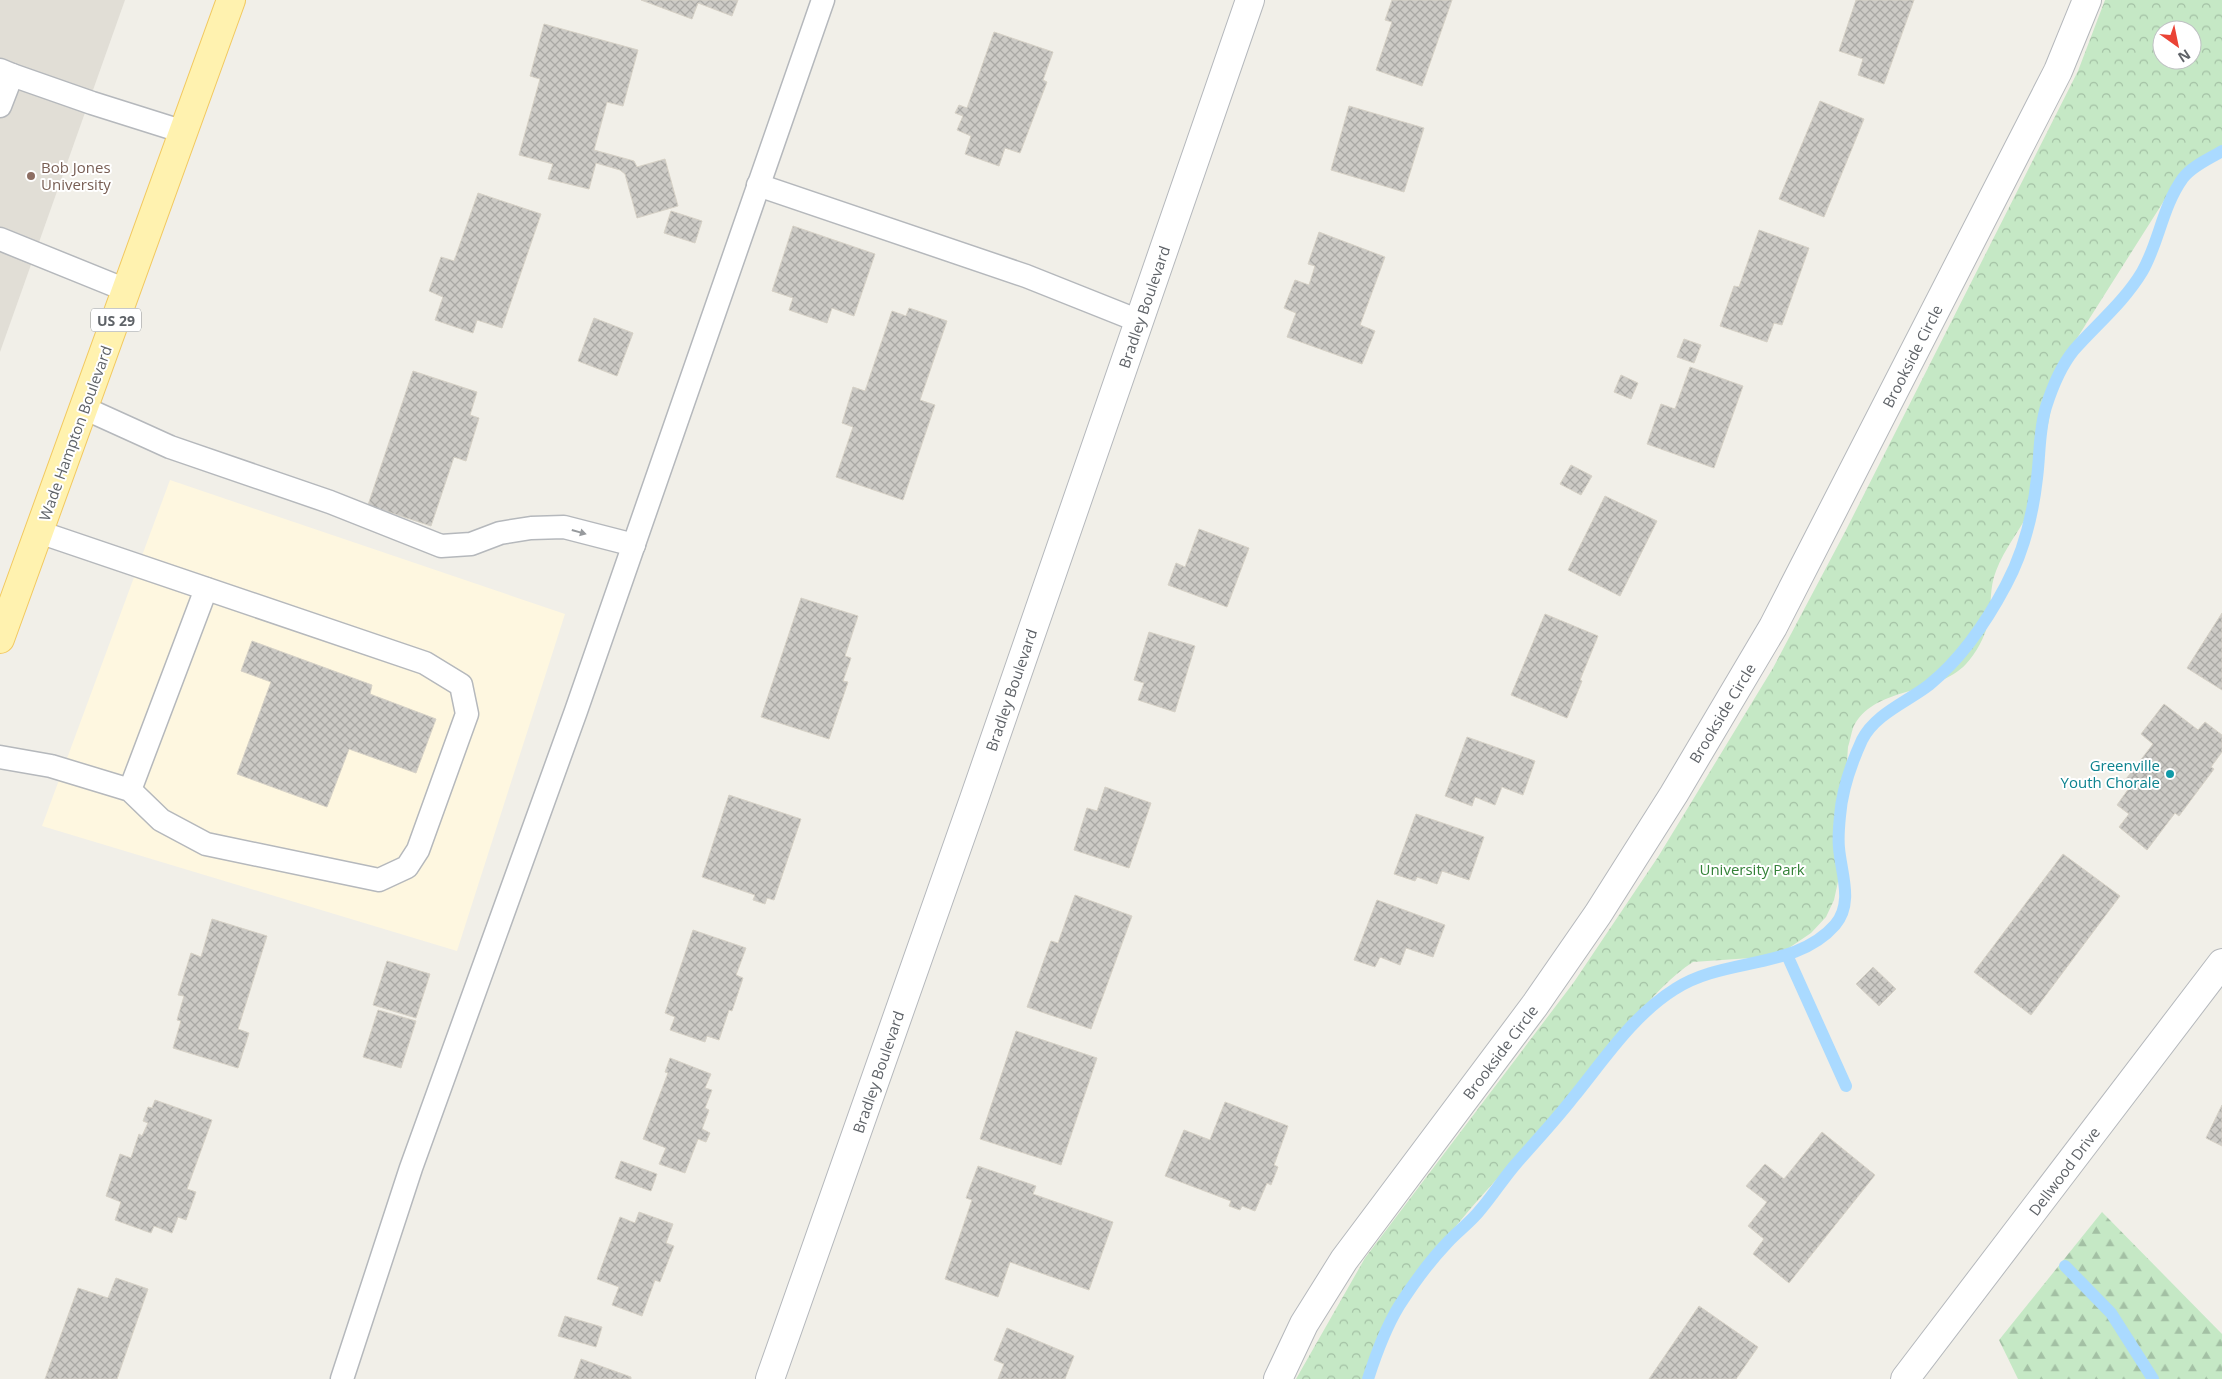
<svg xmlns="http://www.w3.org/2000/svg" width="2222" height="1379" font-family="'Open Sans',sans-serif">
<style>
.commercial{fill:#fef7e0}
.education{fill:#e1ded6}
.forest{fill:url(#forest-firs)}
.park{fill:url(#park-crowns);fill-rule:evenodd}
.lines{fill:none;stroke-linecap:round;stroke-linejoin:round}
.stream{stroke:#aadaff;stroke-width:12}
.building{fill:url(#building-cross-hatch);stroke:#d6d1c6}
.lane-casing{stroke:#b5b8bc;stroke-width:25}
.street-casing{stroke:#b5b8bc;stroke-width:30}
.primary-casing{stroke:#f2c960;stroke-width:30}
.lane{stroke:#fff;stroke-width:22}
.street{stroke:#fff;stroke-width:28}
.primary{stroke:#fff2af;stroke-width:28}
.oneway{fill:#979a9d}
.education-dot{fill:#8d6e63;stroke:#fff;stroke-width:2}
.culture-dot{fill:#0f9aa8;stroke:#fff;stroke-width:2}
.labels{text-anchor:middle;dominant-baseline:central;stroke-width:4;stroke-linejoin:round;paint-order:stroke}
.shield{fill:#fff;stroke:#8f9295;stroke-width:1}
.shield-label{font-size:14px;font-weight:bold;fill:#5f6368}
.education-label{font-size:15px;fill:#785e54;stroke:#fff;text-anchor:start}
.street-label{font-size:15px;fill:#5f6368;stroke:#fff}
.culture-label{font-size:15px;fill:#0d838f;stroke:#fff;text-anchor:end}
.park-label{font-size:15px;fill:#348238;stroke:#fff}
</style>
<defs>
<pattern id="forest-firs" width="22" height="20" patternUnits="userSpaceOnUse" patternTransform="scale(1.25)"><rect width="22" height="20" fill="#c5e8c5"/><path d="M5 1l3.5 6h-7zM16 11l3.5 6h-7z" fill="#a3c0a4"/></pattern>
<pattern id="park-crowns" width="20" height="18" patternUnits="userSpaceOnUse" patternTransform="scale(1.25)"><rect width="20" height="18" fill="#c5e8c5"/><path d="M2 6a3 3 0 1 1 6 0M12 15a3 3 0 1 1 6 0" fill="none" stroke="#a3c0a4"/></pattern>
<pattern id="building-cross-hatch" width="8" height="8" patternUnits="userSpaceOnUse" patternTransform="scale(1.25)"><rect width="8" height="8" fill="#cccac5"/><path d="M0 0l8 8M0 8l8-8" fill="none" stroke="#a9a8a4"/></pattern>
</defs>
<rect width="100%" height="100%" fill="#f1efe8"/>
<polygon class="commercial" points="170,480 565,614 457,951 42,826"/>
<polygon class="education" points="0,0 125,0 0,352"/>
<polygon class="forest" points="2102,1212 2222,1334 2222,1379 2018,1379 1999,1340"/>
<path class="park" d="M 2105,0 L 2222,0 L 2222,150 L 2201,164 L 2167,196 L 2067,354 L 2055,388 L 2033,503 C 2023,527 2005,547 1996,571 C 1989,588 1992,606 1988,623 C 1985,637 1976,653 1966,664 C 1936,696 1872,686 1853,728 C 1851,734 1850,741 1848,747 L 1839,877 L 1834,900 L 1826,917 L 1811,933 L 1783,952 L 1765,957 L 1693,962 C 1651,989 1615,1046 1582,1085 C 1527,1150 1459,1212 1414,1284 C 1396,1314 1383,1348 1367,1379 L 1296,1379 L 1365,1258 L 1574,982 L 1658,857 L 1773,668 L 1845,532 L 2078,71 ZM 2162,30 L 2192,30 L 2192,60 L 2162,60 Z"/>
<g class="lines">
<g class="stream">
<polyline points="1787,955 1846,1086"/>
<polyline points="2065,1266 2111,1313 2153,1379"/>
<path d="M 1368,1379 C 1376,1354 1385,1329 1399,1306 C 1413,1284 1429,1262 1447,1243 C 1458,1231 1471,1222 1481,1209 C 1493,1195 1503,1179 1515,1165 C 1534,1143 1554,1122 1572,1099 C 1604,1060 1632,1016 1675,989 C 1723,957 1796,970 1835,925 C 1854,903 1841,873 1839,848 C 1838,838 1839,826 1840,816 C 1842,790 1851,764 1862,740 C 1875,714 1907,702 1929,685 C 1961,659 1987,621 2006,585 C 2023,553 2033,514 2037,478 C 2040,455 2039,429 2046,407 C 2052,388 2061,366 2074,350 C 2096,325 2124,302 2142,272 C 2159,243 2162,207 2183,178 C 2192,166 2209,159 2222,151"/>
</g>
</g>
<g class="building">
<polygon points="641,0 738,0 732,16 698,3 692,19"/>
<polygon points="1392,0 1452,0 1422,86 1376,70 1392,22 1385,20"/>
<polygon points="1856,0 1914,0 1884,84 1858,75 1863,59 1839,51"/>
<polygon points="544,24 638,50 623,106 607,102 594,150 634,161 637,167 665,159 678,206 637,218 625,174 620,170 596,163 589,189 548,179 553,164 519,155 540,79 530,76"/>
<polygon points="994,32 1053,52 1043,80 1047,82 1020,153 1005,148 999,166 965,154 971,136 957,130 963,116 955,113 959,105 967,108"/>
<polygon points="1820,101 1864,119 1824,217 1779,199"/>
<polygon points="1349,106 1424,128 1404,192 1331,170"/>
<polygon points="478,193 541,214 502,328 477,320 473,333 435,320 443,297 429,291 441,257 454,261"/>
<polygon points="671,211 702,221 695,243 664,233"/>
<polygon points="793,226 875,254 854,316 832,308 827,323 789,310 793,298 772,291"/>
<polygon points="1759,230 1809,248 1782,325 1774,323 1767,342 1720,326 1734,286 1739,287"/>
<polygon points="1319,232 1385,257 1360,325 1375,331 1362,364 1287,337 1296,313 1284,308 1295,280 1309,285 1315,266 1308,264"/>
<polygon points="909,308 947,321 920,400 935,405 903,500 836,477 853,427 842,423 853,387 865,391 892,311 906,316"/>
<polygon points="594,318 633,333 617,376 578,361"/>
<polygon points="1684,339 1701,345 1694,363 1677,357"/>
<polygon points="1690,367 1743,386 1714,468 1647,444 1661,404 1675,409"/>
<polygon points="413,371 477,392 470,415 479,418 466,461 454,457 431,526 368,505"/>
<polygon points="1621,375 1638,383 1631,399 1614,392"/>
<polygon points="1571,465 1592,476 1581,495 1560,484"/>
<polygon points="1605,496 1657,521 1620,596 1568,570"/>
<polygon points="1199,529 1249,548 1227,607 1168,585 1176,563 1185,567"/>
<polygon points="801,598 858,616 845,656 851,658 843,681 848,682 829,739 761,717"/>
<polygon points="2222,613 2222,690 2187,668"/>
<polygon points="1545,614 1598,636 1580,680 1582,681 1567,718 1511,695"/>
<polygon points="1149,632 1195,646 1175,712 1138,700 1144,683 1134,680"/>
<polygon points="252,641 372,685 370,694 436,719 416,773 349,749 327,807 237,774 271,682 241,671"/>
<polygon points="2164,704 2198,730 2205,722 2222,735 2222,752 2211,767 2214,769 2179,816 2175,813 2147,850 2119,827 2129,814 2117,805 2132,784 2126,779 2153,744 2141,734"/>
<polygon points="1467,737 1535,761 1523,795 1502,787 1495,805 1475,797 1472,806 1445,796"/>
<polygon points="1105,787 1151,803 1129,868 1074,850 1087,808 1097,811"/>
<polygon points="729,795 801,819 774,900 767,898 765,904 753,900 755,895 702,877"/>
<polygon points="1416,814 1484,837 1469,880 1442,871 1437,884 1417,877 1415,881 1394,874"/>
<polygon points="2063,854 2120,896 2031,1015 1974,972"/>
<polygon points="1075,895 1132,916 1091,1029 1027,1007 1051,941 1058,943"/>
<polygon points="1377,900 1445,925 1433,957 1406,948 1400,965 1380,957 1375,967 1354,960"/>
<polygon points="212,919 267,936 238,1029 249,1033 238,1068 173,1048 181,1021 177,1020 184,996 178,995 191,953 201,957"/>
<polygon points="693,930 746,948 736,975 743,978 732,1011 729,1010 719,1040 707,1036 705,1042 670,1030 675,1017 665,1013"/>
<polygon points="387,961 430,974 416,1018 373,1005"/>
<polygon points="1873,967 1896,989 1879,1006 1856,984"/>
<polygon points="378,1010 416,1021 401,1068 363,1057"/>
<polygon points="1016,1031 1097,1058 1061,1165 980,1139"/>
<polygon points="670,1058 711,1074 705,1088 712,1090 705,1108 709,1110 702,1129 710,1133 706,1142 698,1139 685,1173 659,1164 666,1148 643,1139 668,1073 665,1072"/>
<polygon points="155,1100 212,1120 187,1189 196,1192 186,1220 178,1217 172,1233 154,1226 151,1233 115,1220 121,1202 106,1196 120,1154 131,1158 139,1134 142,1136 148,1123 143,1121 148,1107 152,1108"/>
<polygon points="1225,1102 1288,1126 1274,1165 1278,1167 1271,1185 1267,1183 1255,1211 1242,1206 1240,1210 1229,1206 1231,1201 1165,1176 1184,1130 1210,1140"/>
<polygon points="2222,1105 2222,1146 2206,1138"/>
<polygon points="1822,1132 1875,1175 1789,1283 1753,1254 1764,1239 1748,1226 1767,1202 1746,1186 1765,1164 1784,1179"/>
<polygon points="621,1161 657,1174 651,1191 615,1178"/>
<polygon points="978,1166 1036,1186 1033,1194 1113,1222 1089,1290 1010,1262 998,1297 945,1279 972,1200 966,1198"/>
<polygon points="639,1212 673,1224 666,1243 674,1246 660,1282 655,1280 642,1316 612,1305 619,1287 597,1279 620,1217 635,1223"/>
<polygon points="116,1278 148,1289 117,1379 45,1379 78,1288 108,1298"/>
<polygon points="1699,1306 1758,1347 1736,1379 1649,1379"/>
<polygon points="565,1316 602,1327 596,1347 558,1336"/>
<polygon points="1007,1328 1074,1356 1065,1379 998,1379 1004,1364 994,1360"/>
<polygon points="581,1359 631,1377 631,1379 574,1379"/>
</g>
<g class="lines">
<g class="lane-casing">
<g id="lane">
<polyline points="0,70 12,75 0,106"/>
<polyline points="12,75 92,103 184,132"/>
<polyline points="758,185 1026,276 1139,321"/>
<polyline points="0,239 126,290"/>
<polyline points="84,408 170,447 330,502 441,546 471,544 500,533 531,528 564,527 634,545"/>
<polyline points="0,757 51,766 130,790 161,820 206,844 379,880 407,867 418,850 467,714 461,685 425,663 39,532"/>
<polyline points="130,790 206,589"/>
<polyline points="342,1379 411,1168 576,711 823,0"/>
</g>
</g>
<g class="street-casing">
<g id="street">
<polyline points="770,1379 974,799 1250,0"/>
<polyline points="1278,1379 1304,1324 1344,1260 1535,1005 1598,914 1674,794 1773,627 2058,71 2087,0"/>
<polyline points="1905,1379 2222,963"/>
</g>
</g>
<g class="primary-casing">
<polyline id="primary" points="0,639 231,0"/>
</g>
<use href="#lane" class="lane"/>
<use href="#street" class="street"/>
<use href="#primary" class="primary"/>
</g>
<defs><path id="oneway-solid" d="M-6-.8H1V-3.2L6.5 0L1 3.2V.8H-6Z" transform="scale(1.25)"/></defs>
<use class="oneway" href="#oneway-solid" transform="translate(579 532) rotate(16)"/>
<circle class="education-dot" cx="31" cy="176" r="5"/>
<circle class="culture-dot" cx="2170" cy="774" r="5"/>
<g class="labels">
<rect class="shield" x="91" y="308.5" width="50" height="23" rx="4"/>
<g class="shield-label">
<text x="116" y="320">US 29</text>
</g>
<g class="education-label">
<text x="41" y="167">Bob Jones<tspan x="41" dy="17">University</tspan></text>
</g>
<g class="street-label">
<text transform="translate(1144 307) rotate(-71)">Bradley Boulevard</text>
<text transform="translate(1912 356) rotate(-63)">Brookside Circle</text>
<text transform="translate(75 433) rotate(-70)">Wade Hampton Boulevard</text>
<text transform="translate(1011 690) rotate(-71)">Bradley Boulevard</text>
<text transform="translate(1722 713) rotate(-59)">Brookside Circle</text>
<text transform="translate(1500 1052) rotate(-53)">Brookside Circle</text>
<text transform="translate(878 1072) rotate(-71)">Bradley Boulevard</text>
<text transform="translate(2064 1171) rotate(-53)">Dellwood Drive</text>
</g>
<g class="culture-label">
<text x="2160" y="765">Greenville<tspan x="2160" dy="17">Youth Chorale</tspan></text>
</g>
<g class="park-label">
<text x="1752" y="869">University Park</text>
</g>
</g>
<g transform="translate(2177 45) rotate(147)"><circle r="24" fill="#ffffff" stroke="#bfc1c3"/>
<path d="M0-4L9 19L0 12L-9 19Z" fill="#ea4335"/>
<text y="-8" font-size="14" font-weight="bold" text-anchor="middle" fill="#5f6368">N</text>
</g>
</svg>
